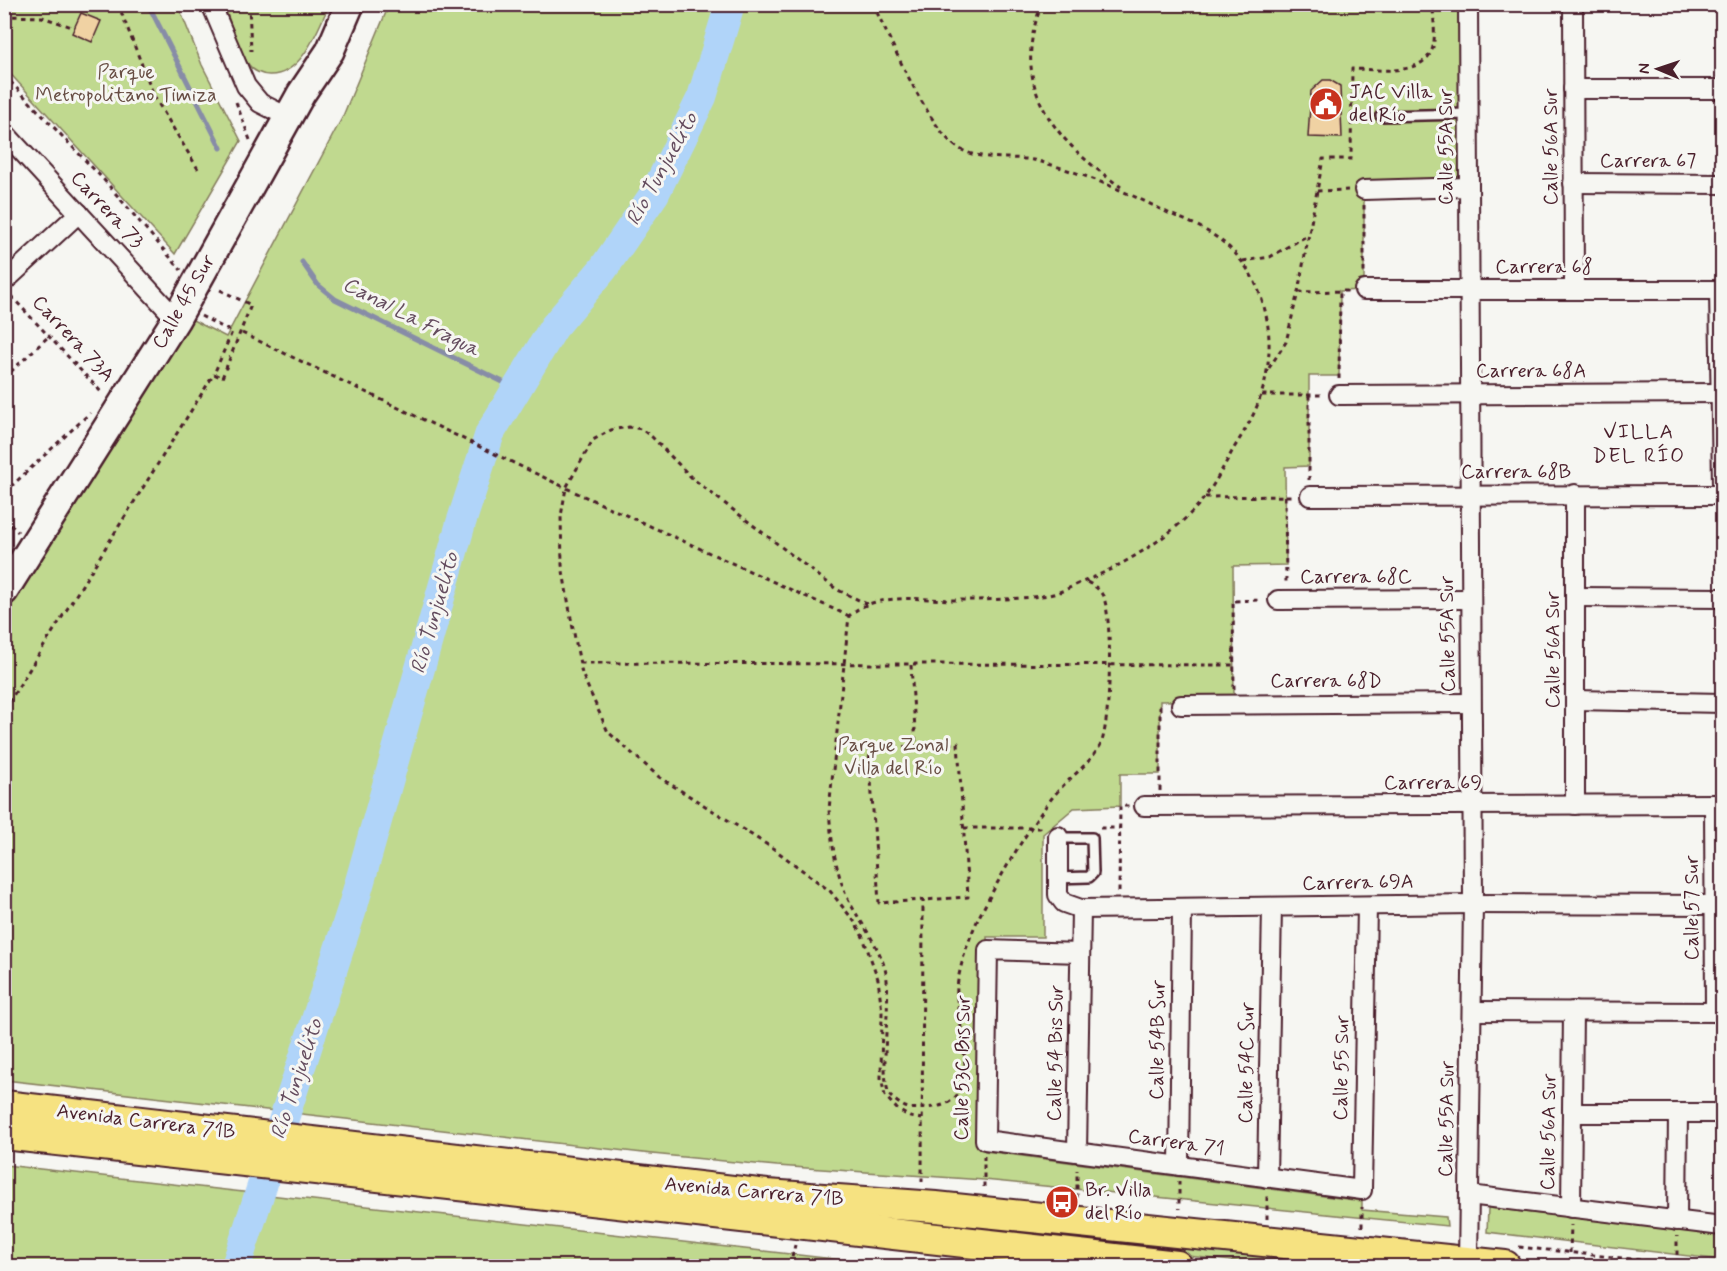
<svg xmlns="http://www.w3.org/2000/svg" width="1727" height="1271" font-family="Mynerve,sans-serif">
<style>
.green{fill:#c0d98f;stroke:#857c5d;stroke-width:1.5}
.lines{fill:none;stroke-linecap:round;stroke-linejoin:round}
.stream{stroke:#878ca7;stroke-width:5}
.river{stroke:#b0d4f9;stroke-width:30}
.building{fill:#f0d2a3;stroke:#4a1f2b;stroke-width:1.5}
.lane-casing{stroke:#4a1f2b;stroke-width:14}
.street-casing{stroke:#4a1f2b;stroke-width:22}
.secondary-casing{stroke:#4a1f2b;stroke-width:32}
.primary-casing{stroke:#4a1f2b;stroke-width:34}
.path{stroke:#4a1f2b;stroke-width:3;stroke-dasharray:4.5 4.5;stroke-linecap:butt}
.lane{stroke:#f6f6f2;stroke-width:9}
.street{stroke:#f6f6f2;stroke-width:18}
.secondary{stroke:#f6f6f2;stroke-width:27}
.primary{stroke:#f6e281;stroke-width:30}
.labels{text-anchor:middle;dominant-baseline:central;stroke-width:6;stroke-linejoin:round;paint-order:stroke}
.park-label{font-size:20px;fill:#684e44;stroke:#f6f6f2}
.poi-label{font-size:20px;fill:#4a1f2b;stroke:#f6f6f2;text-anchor:start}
.street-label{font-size:20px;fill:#4a1f2b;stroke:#f6f6f2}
.water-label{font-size:21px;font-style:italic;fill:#644c5e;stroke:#f6f6f2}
.neighbourhood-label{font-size:21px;letter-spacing:1.5px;fill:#4a1f2b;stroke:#f6f6f2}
</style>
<rect width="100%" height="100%" fill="#f6f6f2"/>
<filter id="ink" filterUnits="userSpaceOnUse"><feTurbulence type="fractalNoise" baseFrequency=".0167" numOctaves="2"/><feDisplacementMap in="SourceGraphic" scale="12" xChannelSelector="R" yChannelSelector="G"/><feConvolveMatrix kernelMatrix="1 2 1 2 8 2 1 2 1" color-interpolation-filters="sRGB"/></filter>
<g filter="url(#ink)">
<g class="green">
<polygon points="4,5 178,5 202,65 241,141 175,254 5,68"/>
<path d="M 224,5 L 329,5 C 318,29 302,76 269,75 C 262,75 253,71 249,65 C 237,49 231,23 224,5 Z"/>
<polygon points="389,5 1462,5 1463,179 1364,180 1364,290 1340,291 1339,376 1309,376 1309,466 1285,467 1286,565 1233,566 1234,700 1160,701 1160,774 1120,774 1120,806 1074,808 1043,834 1043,937 987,937 985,1140 985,1151 1362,1201 1362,1210 1446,1217 1447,1226 984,1180 777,1166 652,1154 5,1080 4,605 185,316 226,337 343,116"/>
<polygon points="5,1165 895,1266 734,1266 661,1259 660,1266 5,1266"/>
<polygon points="1488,1208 1722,1234 1722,1260 1487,1232"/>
<polygon points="992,1222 1395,1266 1277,1266 990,1234"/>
</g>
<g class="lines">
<g class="stream">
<polyline points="148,4 221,148"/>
<polyline points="302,262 318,285 335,299 515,388"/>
</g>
<polyline class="river" points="236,1266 353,906 461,523 490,433 554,327 603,269 655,193 702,97 730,4"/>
</g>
<g class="building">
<polygon points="81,13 101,21 92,42 72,33"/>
<polygon points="1323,80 1330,80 1340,86 1342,138 1308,137 1311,91"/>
</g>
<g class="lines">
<g class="lane-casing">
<g id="lane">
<polyline points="1381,116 1468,114"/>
<polyline points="1056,878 1089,877 1093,873 1092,838 1058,838"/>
</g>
</g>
<g class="street-casing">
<g id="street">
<polyline points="211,4 246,86 260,103 288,117"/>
<polyline points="1573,4 1574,289"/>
<polyline points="1573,89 1722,89"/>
<polyline points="4,132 176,319"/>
<polyline points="1573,183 1722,184"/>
<polyline points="1364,190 1468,187"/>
<polyline points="4,282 79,213"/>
<polyline points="1364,290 1722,290"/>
<polyline points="1719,290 1722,485"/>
<polyline points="1339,395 1722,393"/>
<polyline points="1575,494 1575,805"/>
<polyline points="1310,496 1722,495"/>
<polyline points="1575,597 1722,598"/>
<polyline points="1278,600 1470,599"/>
<polyline points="1575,700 1722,703"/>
<polyline points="1181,705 1471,703"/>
<polyline points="1714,804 1715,1012"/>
<polyline points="1144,806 1722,804"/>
<polyline points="1058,836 1058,895 1064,903 1081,909 1473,904 1722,905"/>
<polyline points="1080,953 988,950 985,1140 1362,1190 1367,906"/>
<polyline points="1472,1011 1722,1012"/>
<polyline points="1572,1113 1722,1113"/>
<polyline points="1077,1152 1081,909"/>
<polyline points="1179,1166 1182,908"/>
<polyline points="1267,1178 1272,907"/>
<polyline points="1469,1195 1722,1226"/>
<polyline points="1571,1208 1573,1011"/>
<polyline points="1677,1221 1678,1113"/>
<polyline points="1468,1262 1473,904 1468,4"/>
</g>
</g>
<g class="secondary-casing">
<polyline id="secondary" points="4,591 176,319 301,94 330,51 350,4"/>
</g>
<g class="primary-casing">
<g id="primary">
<polyline points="4,1106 767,1195 936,1207 1505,1266"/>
<polyline points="4,1134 1177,1266"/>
</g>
</g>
<g class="path">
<polyline points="118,4 155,98 198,169"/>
<polyline points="249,4 251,51"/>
<path d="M 873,4 C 889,37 931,134 960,149 C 983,162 1013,155 1038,161 C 1082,173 1123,190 1164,211 C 1179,218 1196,224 1210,233 C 1266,267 1281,339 1260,398 C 1254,416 1244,432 1234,448 C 1225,464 1216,482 1205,497 C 1176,534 1128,563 1085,581 C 1074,585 1061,593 1049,595 C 1021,599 991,600 964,600 C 930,601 875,590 849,616 L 829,809 C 831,839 835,869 847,897 C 859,922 880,945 886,973 C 892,1004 878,1074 890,1096 C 893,1099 901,1105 905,1107 C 914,1110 925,1108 934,1107 C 988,1100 954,1022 957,987 C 960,963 971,932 982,911 C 1003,872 1025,833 1052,798 C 1067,779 1087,767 1100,746 C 1111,726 1113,615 1103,596 C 1099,588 1093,585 1085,581"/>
<path d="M 1042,4 C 1008,87 1055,141 1121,187"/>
<polyline points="4,16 42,17 75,28"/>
<polyline points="4,75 104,180 181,270"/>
<polyline points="236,102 250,140"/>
<polyline points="1317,191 1348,190"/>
<polyline points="1364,205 1364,273"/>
<polyline points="1243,261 1270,257 1308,235"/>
<polyline points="1298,292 1348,291"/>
<polyline points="11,296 103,394"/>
<polyline points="201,316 232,332 214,374 222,378 251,305 216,288"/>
<polyline points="242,333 566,488 849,616"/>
<path d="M 1269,368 L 1286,342 L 1298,292 L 1323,159 L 1351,159 L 1352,69 C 1376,69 1424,78 1433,47 C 1436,35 1433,17 1433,4"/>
<polyline points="4,378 49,336"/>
<polyline points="1339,379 1340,291"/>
<polyline points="1262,395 1324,395"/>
<polyline points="1309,395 1309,480"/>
<polyline points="4,493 90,413"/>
<polyline points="1285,496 1286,584"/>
<polyline points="1205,497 1295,496"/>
<polyline points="4,518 18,532"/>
<polyline points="867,604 836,589 693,479 652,437 641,429 629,427 611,430 593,440 566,488 561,516 562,565 571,618 582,674 608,732 659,777 774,849 830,891 854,921 863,937 878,979 882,1012 881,1078 885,1096 898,1110 910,1117 922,1119"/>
<polyline points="580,663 1233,665"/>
<polyline points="911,665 916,746"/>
<polyline points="1234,689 1233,601 1261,600"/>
<polyline points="4,710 214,374"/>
<polygon points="958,743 968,897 879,903 869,749"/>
<polyline points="1160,791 1160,705 1164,705"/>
<polyline points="964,828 1043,828"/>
<polyline points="1100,828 1119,828"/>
<polyline points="1119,892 1120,806 1130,806"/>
<polyline points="1179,1181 1179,1209"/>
<polyline points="922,1182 923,900"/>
<polyline points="984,1187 984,1156"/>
<polyline points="1077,1198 1077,1170"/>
<polyline points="1267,1219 1267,1194"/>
<polyline points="1362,1227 1362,1207"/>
<polyline points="1519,1247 1696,1266"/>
<polyline points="1570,1253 1571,1225"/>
<polyline points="1677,1264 1677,1236"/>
<polyline points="790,1266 795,1245"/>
</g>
<use href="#lane" class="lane"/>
<use href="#street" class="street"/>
<use href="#secondary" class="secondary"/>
<use href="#primary" class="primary"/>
</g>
</g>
<defs>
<g id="civic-disc" transform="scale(1.725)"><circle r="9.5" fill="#c8321e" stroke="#f6f6f2"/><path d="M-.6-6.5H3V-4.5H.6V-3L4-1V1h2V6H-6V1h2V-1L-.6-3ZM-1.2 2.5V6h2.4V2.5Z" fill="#fff"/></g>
<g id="bus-disc" transform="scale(1.725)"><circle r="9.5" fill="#c8321e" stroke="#f6f6f2"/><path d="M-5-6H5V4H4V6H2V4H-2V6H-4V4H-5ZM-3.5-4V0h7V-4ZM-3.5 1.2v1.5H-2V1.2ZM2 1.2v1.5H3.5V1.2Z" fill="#fff"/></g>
</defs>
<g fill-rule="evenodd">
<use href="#civic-disc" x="1326" y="104"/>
<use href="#bus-disc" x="1062" y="1202"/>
</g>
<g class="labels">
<g class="park-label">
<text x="126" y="72">Parque<tspan x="126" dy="23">Metropolitano Timiza</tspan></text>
<text x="893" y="745">Parque Zonal<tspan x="893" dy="23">Villa del Río</tspan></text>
</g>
<g class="poi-label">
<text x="1349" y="92">JAC Villa<tspan x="1349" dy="23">del Río</tspan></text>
<text x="1085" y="1190">Br. Villa<tspan x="1085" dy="23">del Río</tspan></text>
</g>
<g class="street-label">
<text transform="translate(1446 147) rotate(-90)">Calle 55A Sur</text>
<text transform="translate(1551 147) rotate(-90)">Calle 56A Sur</text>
<text x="1648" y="161">Carrera 67</text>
<text transform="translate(107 210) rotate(47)">Carrera 73</text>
<text x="1544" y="267">Carrera 68</text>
<text transform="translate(184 302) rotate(-60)">Calle 45 Sur</text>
<text transform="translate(73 339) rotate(47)">Carrera 73A</text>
<text x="1531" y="371">Carrera 68A</text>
<text x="1516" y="472">Carrera 68B</text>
<text x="1356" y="577">Carrera 68C</text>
<text transform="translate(1448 634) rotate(-91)">Calle 55A Sur</text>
<text transform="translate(1553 650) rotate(-90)">Calle 56A Sur</text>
<text x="1326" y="681">Carrera 68D</text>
<text x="1433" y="783">Carrera 69</text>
<text transform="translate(1358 883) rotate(-1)">Carrera 69A</text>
<text transform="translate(1692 908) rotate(-90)">Calle 57 Sur</text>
<text transform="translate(1158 1040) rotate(-89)">Calle 54B Sur</text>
<text transform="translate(1056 1053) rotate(-89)">Calle 54 Bis Sur</text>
<text transform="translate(1247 1063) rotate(-89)">Calle 54C Sur</text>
<text transform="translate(963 1068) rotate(-89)">Calle 53C Bis Sur</text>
<text transform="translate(1342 1068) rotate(-89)">Calle 55 Sur</text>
<text transform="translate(1447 1119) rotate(-89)">Calle 55A Sur</text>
<text transform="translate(146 1122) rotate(7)">Avenida Carrera 71B</text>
<text transform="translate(1549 1132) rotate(-89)">Calle 56A Sur</text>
<text transform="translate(1176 1143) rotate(8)">Carrera 71</text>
<text transform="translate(754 1192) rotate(5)">Avenida Carrera 71B</text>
</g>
<g class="water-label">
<text transform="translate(662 169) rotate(-61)">Río Tunjuelito</text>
<text transform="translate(411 317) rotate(27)">Canal La Fragua</text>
<text transform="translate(435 613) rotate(-74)">Río Tunjuelito</text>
<text transform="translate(297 1079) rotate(-72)">Río Tunjuelito</text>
</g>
<g class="neighbourhood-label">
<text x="1639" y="432">VILLA<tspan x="1639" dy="24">DEL RÍO</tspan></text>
</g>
</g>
<rect width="1727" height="1271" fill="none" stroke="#f6f6f2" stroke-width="24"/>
<rect x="12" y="12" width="1703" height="1247" fill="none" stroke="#4a1f2b" stroke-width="2" filter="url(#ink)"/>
<g transform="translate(1658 69) rotate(272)" stroke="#f6f6f2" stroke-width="4.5" paint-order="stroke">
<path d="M0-4.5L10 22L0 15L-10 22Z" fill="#4a1f2b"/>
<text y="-9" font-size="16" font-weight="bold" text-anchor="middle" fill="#4a1f2b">N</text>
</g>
</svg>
